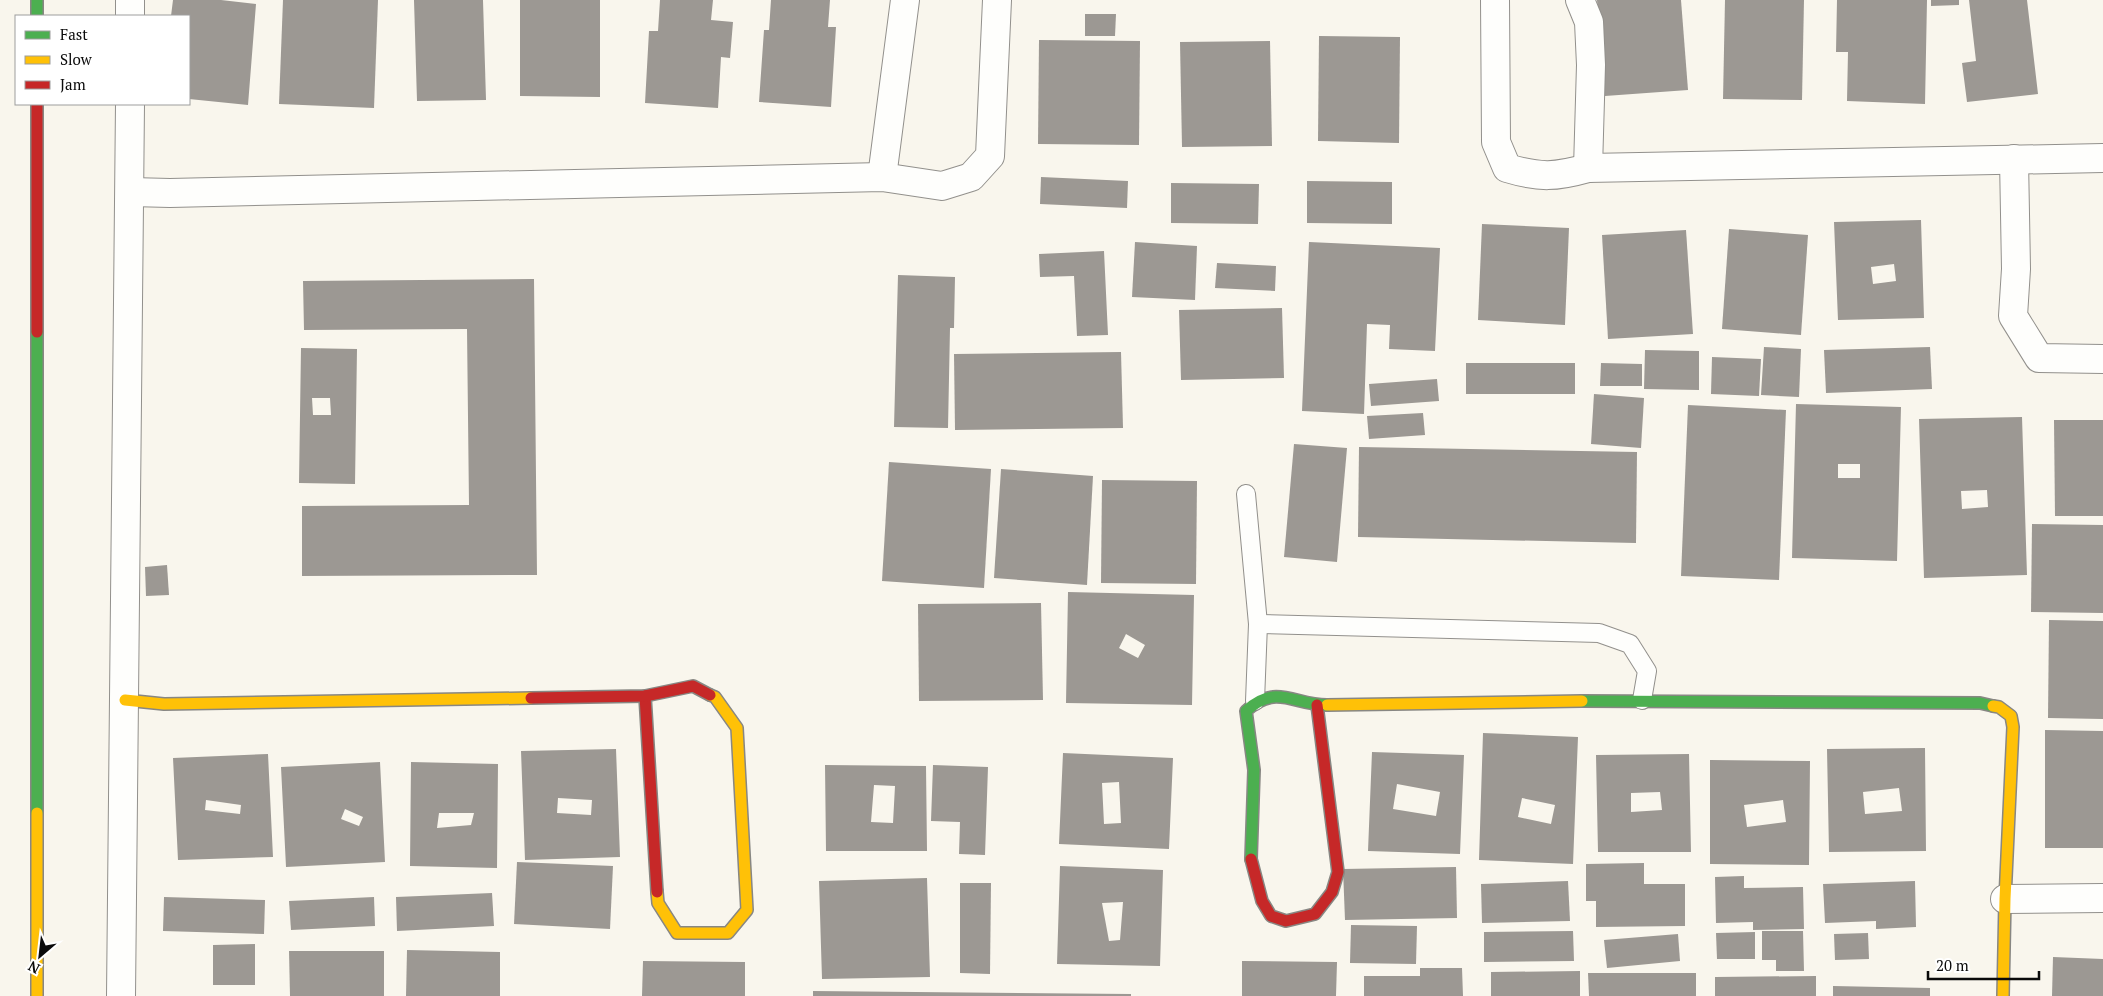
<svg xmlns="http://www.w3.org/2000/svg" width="2103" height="996" font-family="'PT Serif',serif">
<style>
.building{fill:#9c9893;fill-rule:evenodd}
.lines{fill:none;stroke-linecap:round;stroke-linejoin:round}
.lane-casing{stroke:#92908c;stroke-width:20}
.street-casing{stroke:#92908c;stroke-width:30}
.fast-casing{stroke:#888783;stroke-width:14}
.slow-casing{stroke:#888783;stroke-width:14}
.jam-casing{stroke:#888783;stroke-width:14}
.lane{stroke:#fefefc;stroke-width:18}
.street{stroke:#fefefc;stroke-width:28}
.fast{stroke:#4caf50;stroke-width:11}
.slow{stroke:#ffc107;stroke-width:11}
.jam{stroke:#c62828;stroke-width:11}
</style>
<rect width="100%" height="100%" fill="#f9f6ed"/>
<g class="building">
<polygon points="173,0 221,0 256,4 248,105 189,99 189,16 171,16"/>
<polygon points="283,0 378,0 374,108 279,104"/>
<polygon points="414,0 483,0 486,100 417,101"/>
<polygon points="520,0 600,0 600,97 520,96"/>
<polygon points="660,0 713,0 711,20 733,22 730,58 721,57 718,108 645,103 649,31 658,31"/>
<polygon points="771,0 830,0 828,27 836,27 831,107 759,102 764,30 769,30"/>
<polygon points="1597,0 1681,0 1688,90 1605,96"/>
<polygon points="1725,0 1804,0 1802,100 1723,99"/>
<polygon points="1837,0 1927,0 1925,104 1847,101 1848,52 1836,52"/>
<polygon points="1931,0 1959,0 1959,5 1931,6"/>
<polygon points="1969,0 2027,0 2038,94 1967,102 1962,63 1976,61"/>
<polygon points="1085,14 1116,14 1115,36 1085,36"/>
<polygon points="1319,36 1400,37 1399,143 1318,141"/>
<polygon points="1039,40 1140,41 1139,145 1038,144"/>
<polygon points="1270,41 1272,146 1182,147 1180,42"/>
<polygon points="1041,177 1128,181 1127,208 1040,204"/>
<polygon points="1307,181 1392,182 1392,224 1307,223"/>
<polygon points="1171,183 1259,184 1258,224 1171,223"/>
<path d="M 1921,220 L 1924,318 L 1838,320 L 1834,222 ZM 1894,264 L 1896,281 L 1873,284 L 1871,267 Z"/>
<polygon points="1482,224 1569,228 1565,325 1478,320"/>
<polygon points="1729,229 1808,235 1801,335 1722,329"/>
<polygon points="1686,230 1693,334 1608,339 1602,235"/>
<polygon points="1135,242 1197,246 1195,300 1132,297"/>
<polygon points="1309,242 1440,248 1435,351 1389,349 1390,325 1367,324 1364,414 1302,411"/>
<polygon points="1104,251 1108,335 1077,336 1074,276 1040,277 1039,254"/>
<polygon points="1217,263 1276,266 1275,291 1215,288"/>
<polygon points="898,275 955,277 954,328 950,328 948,428 894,427"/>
<polygon points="534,279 537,575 302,576 302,506 469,505 467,329 304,330 303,281"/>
<polygon points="1282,308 1284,378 1181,380 1179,310"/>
<polygon points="1764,347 1801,349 1799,397 1761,395"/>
<polygon points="1930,347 1932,389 1826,393 1824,350"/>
<path d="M 301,348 L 357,349 L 355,484 L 299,483 ZM 312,398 L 330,398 L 331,415 L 313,415 Z"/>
<polygon points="1645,350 1699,351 1699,390 1644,389"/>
<polygon points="1121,352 1123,428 955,430 954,354"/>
<polygon points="1712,357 1761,359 1759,396 1711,394"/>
<rect x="1466" y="363" width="109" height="31"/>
<polygon points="1601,363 1642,364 1642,386 1600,386"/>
<polygon points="1437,379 1439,401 1371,406 1369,384"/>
<polygon points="1594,394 1644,398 1641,448 1591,444"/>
<path d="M 1796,404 L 1901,407 L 1897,561 L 1792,558 ZM 1838,464 L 1860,464 L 1860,478 L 1838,478 Z"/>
<polygon points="1688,405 1786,410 1779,580 1681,576"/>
<polygon points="1423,413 1425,435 1369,439 1367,416"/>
<path d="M 2022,417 L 2027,575 L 1924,578 L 1919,419 ZM 1987,490 L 1988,507 L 1962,509 L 1961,491 Z"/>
<polygon points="2054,420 2103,420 2103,516 2055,516"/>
<polygon points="1294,444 1347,448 1337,562 1284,557"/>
<polygon points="1359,447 1637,452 1636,543 1358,537"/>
<polygon points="889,462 991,469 984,588 882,581"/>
<polygon points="1001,469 1093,476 1087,585 994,578"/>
<polygon points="1102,480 1197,481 1196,584 1101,583"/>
<polygon points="2032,524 2103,525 2103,613 2031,612"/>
<polygon points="167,565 169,595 146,596 145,567"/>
<path d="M 1068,592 L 1194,595 L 1192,705 L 1066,703 ZM 1126,634 L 1145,645 L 1138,658 L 1119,648 Z"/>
<polygon points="1041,603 1043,700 919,701 918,604"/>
<polygon points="2049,620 2103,621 2103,719 2048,718"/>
<polygon points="2045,730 2103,731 2103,848 2045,848"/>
<path d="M 1483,733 L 1578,737 L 1573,864 L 1479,860 ZM 1522,798 L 1555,805 L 1551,824 L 1518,817 Z"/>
<path d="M 1925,748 L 1926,851 L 1829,852 L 1827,749 ZM 1899,788 L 1902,811 L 1865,814 L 1863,792 Z"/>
<path d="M 616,749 L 620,857 L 525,860 L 521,751 ZM 558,798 L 592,800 L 591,815 L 557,813 Z"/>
<path d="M 1372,752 L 1464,755 L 1460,854 L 1368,851 ZM 1397,784 L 1440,792 L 1436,816 L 1393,809 Z"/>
<path d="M 1063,753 L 1173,758 L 1169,849 L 1059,844 ZM 1119,782 L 1121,823 L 1104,824 L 1102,783 Z"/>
<path d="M 268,754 L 273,857 L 178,860 L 173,758 ZM 206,800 L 241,805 L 240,814 L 205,810 Z"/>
<path d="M 1689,754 L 1691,852 L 1598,852 L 1596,755 ZM 1660,792 L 1662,810 L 1631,812 L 1631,793 Z"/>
<path d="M 1710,760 L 1810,761 L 1809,865 L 1710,864 ZM 1783,800 L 1786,822 L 1747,827 L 1744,805 Z"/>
<path d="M 380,762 L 385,862 L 286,867 L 281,767 ZM 345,809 L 363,817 L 359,826 L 341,819 Z"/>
<path d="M 411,762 L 498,764 L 497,868 L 410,866 ZM 439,813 L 474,813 L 471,825 L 437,828 Z"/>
<path d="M 825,765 L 926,766 L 927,851 L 826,851 ZM 874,785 L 895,786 L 893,823 L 871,822 Z"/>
<polygon points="933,765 988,767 985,855 959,854 960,822 931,821"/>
<polygon points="517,862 613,866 610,929 514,924"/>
<polygon points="1644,863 1644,884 1685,884 1685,926 1596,927 1596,901 1586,901 1586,864"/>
<path d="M 1060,866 L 1163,870 L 1160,966 L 1057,964 ZM 1123,902 L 1120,940 L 1109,941 L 1102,903 Z"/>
<polygon points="1456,867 1457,918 1345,920 1343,869"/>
<polygon points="1744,876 1744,888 1803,887 1804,929 1753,930 1753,922 1716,923 1715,877"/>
<polygon points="927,878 930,977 822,979 819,881"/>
<polygon points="1568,881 1570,921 1482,923 1481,884"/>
<polygon points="1915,881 1916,927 1876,929 1876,921 1825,923 1823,884"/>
<polygon points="960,883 991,883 990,974 960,973"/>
<polygon points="492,893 494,926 397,931 396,897"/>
<polygon points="164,897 265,900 264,934 163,931"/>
<polygon points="374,897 375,926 291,930 289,901"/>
<polygon points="1351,925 1417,926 1416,964 1350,963"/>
<polygon points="1573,931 1574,961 1484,962 1484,932"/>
<polygon points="1762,931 1803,931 1804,971 1776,971 1776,960 1762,960"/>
<polygon points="1755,932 1755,959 1717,959 1716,933"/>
<polygon points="1868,933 1869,959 1835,960 1834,934"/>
<polygon points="1678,934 1680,961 1607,968 1604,940"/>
<polygon points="255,944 255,985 213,985 213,945"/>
<polygon points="407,950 500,952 500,996 406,996"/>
<polygon points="289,951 384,951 384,996 290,996"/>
<polygon points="2053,957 2103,959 2103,996 2052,996"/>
<polygon points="643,961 745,962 745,996 642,996"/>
<polygon points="1242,961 1337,962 1336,996 1242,996"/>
<polygon points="1420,968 1462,968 1463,996 1364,996 1364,976 1420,976"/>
<polygon points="1580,971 1580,996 1491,996 1491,972"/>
<polygon points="1588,973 1696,973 1696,996 1589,996"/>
<polygon points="1816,976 1816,996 1715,996 1715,977"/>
<polygon points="1833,986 1930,988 1930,996 1833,996"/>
<polygon points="813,991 1131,994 1131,996 813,996"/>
</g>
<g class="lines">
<g class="lane-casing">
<g id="lane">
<polyline points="1246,494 1258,624 1255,701"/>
<polyline points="1258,624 1599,633 1630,644 1647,671 1642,700"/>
</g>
</g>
<g class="street-casing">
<g id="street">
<polyline points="130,0 130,16"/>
<path d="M 1495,0 L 1496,142 L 1507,168 C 1540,178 1556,177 1588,168 L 2103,158"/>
<polyline points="1580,0 1589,22 1591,65 1588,168"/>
<polyline points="2014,159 2016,269 2013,316 2039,358 2103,359"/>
<polyline points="882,177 905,0"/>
<polyline points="131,192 170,193 882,177 942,186 971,177 990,156 997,0"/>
<polyline points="2005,899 2103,898"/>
<polyline points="121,996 130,104"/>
</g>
</g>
<g class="fast-casing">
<g id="fast">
<polyline points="37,0 37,16"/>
<polyline points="37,332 37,813"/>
<polyline points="1582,701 1980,703 1993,706"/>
<path d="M 1251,859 L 1254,770 L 1246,711 C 1276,683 1294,705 1327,705"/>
</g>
</g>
<g class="slow-casing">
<g id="slow">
<polyline points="125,700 164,704 531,698"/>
<polyline points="1327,705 1582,701"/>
<polyline points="1993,706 1999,707 2011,716 2013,727 2005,899 2003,996"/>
<polyline points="37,813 37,996"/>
<polyline points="657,892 658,903 677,933 728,933 747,910 737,728 715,697 710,695"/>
</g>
</g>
<g class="jam-casing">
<g id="jam">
<polyline points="37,104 37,332"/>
<polyline points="645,696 657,892"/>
<polyline points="531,698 645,696 693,686 710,695"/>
<polyline points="1251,859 1262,901 1271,916 1286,921 1315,914 1332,892 1338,872 1317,705"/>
</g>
</g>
<use href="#lane" class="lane"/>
<use href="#street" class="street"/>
<use href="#fast" class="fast"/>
<use href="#slow" class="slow"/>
<use href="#jam" class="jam"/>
</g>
<rect x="15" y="15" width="175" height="90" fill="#ffffff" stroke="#9d9d9d"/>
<rect x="25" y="31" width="25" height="8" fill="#4caf50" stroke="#9d9d9d"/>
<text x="60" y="40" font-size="15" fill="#0a0a0a">Fast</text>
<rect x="25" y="56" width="25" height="8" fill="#ffc107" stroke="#9d9d9d"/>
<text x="60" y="65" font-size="15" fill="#0a0a0a">Slow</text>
<rect x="25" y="81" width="25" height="8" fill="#c62828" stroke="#9d9d9d"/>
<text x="60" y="90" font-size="15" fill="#0a0a0a">Jam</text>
<g transform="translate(40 956) rotate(208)" stroke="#ffffff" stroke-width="4" paint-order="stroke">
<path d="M0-4L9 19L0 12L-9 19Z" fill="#0a0a0a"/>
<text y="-8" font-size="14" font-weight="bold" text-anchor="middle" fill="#0a0a0a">N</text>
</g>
<path d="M1928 971v8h111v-8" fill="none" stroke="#0a0a0a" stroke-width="2.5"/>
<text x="1936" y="971" font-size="15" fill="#0a0a0a" stroke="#ffffff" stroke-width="4" paint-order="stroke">20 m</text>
</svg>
